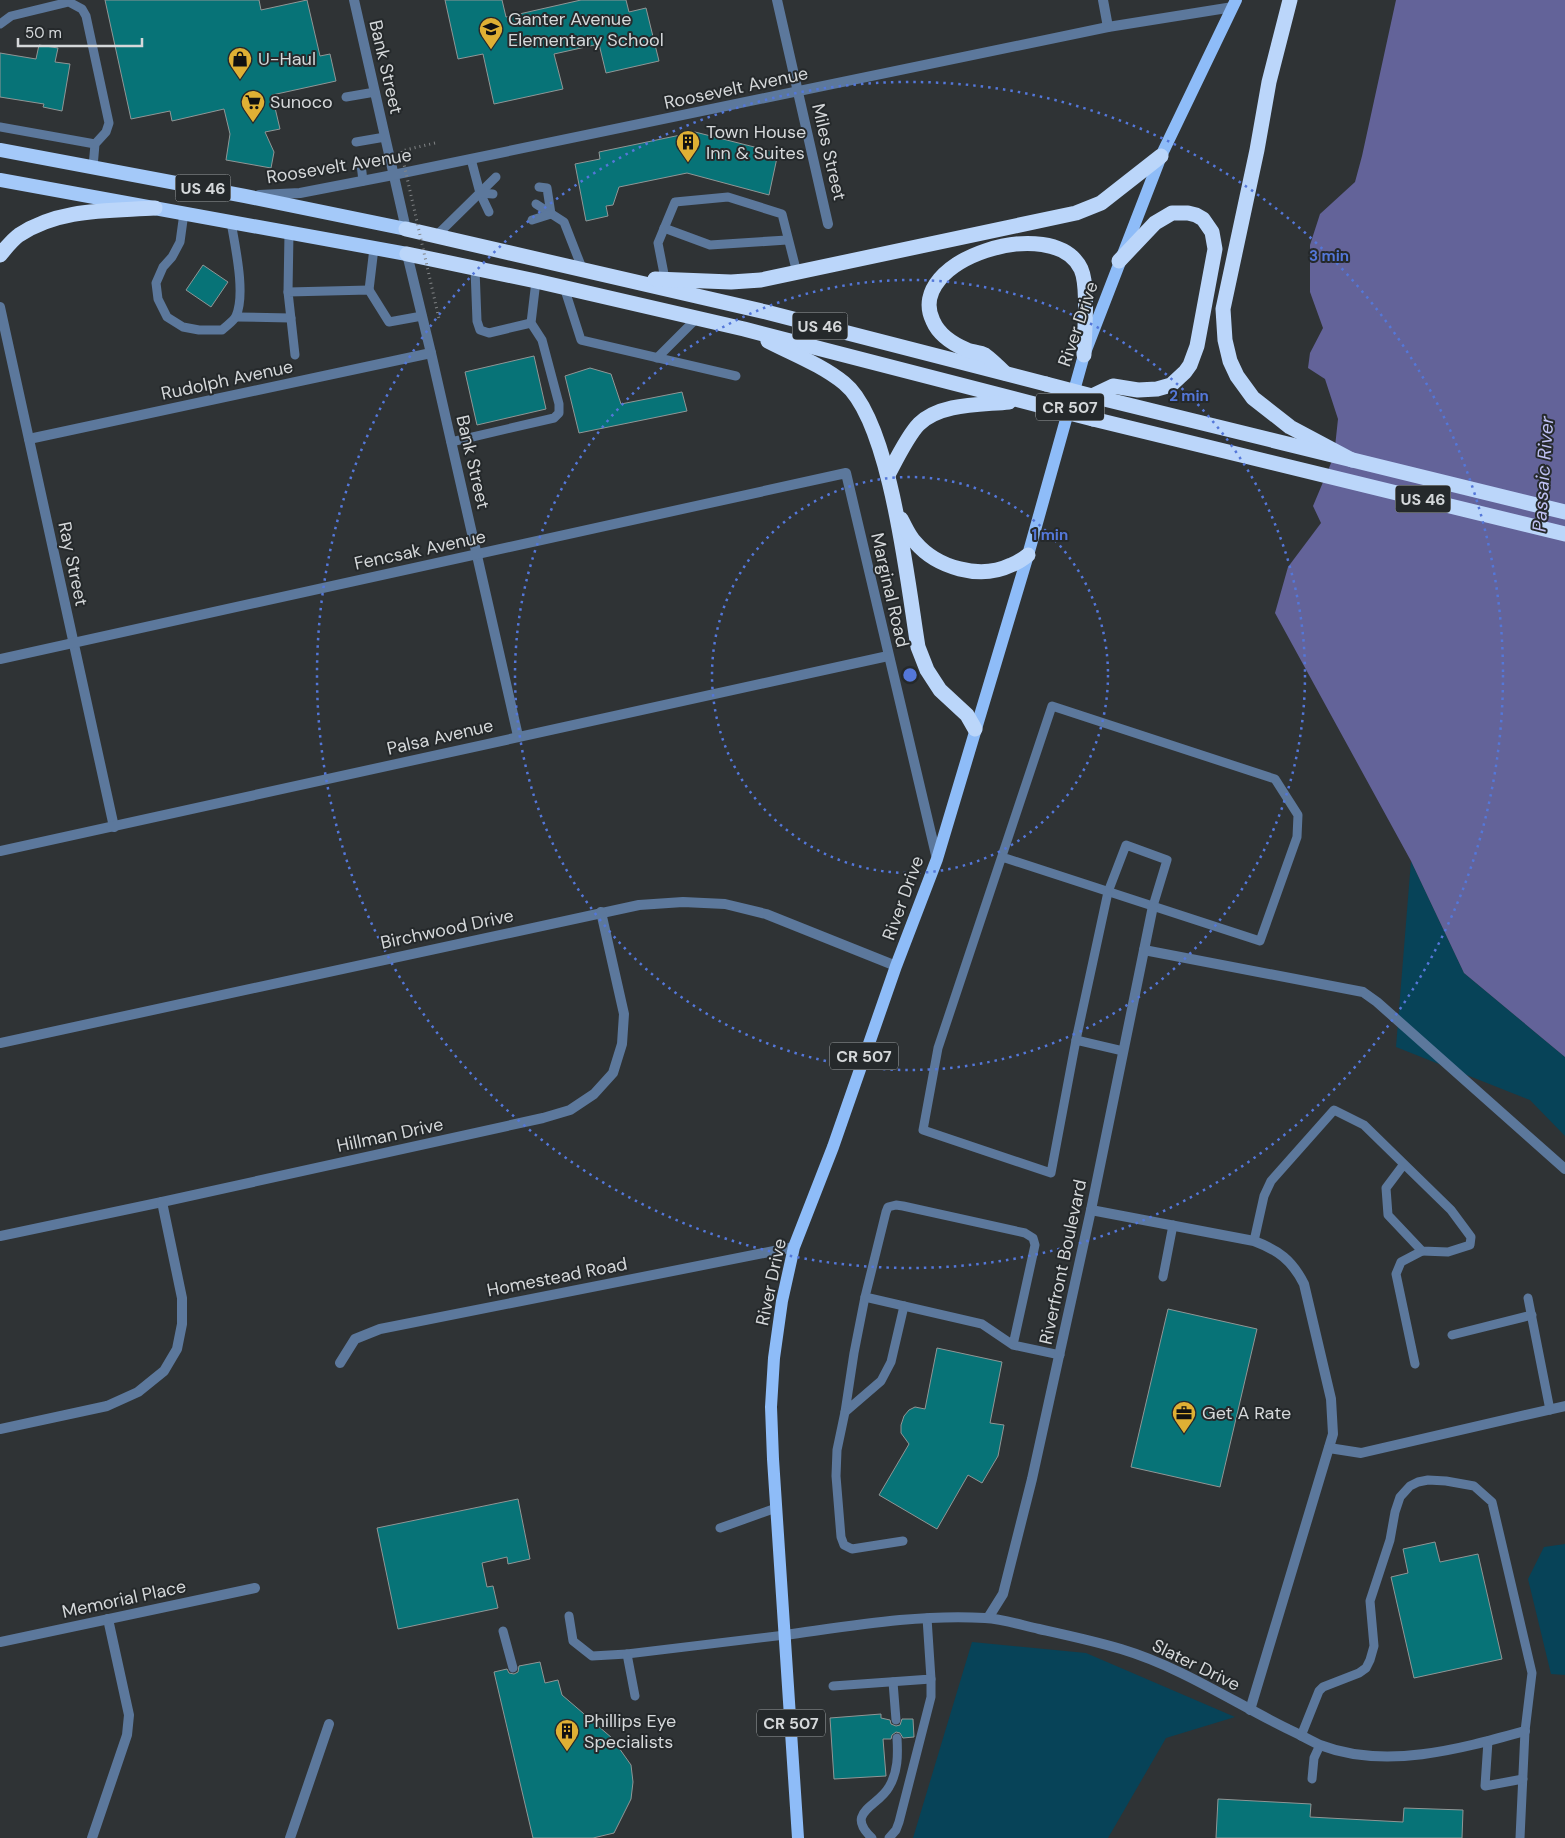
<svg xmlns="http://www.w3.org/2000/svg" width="1565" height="1838" font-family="'DM Sans',sans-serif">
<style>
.green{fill:#074358}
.water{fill:#636399}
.building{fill:#077377;stroke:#909696}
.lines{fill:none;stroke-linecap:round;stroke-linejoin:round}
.service{stroke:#5c789c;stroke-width:9}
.minor{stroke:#5c789c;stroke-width:10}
.primary{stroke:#8ebcf8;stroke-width:12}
.trunk{stroke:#a4c9f9;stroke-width:14}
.motorway{stroke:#bbd6fa;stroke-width:15}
.path-bridge{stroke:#818486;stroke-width:3;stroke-dasharray:1 4;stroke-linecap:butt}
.motorway-bridge{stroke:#bbd6fa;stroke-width:15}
.ring{fill:none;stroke:#5477d9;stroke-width:2.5;stroke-dasharray:2.5 5}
.labels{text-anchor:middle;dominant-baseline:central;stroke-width:4;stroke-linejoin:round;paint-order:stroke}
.shield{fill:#25292b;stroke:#a0a4a6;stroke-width:1}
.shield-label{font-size:16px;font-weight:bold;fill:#d5d8da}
.poi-label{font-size:18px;fill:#d5d8da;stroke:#25292b;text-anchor:start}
.street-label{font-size:18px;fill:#d5d8da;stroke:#25292b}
.water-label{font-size:19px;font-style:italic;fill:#bfc0f2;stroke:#25292b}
.centre{fill:#5477d9;stroke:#25292b;stroke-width:2.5}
.ring-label{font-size:15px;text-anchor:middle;font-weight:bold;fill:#5477d9;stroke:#25292b;stroke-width:4;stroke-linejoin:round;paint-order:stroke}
</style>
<rect width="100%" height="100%" fill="#2f3335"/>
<g class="green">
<polygon points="1411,861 1464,973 1565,1057 1565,1136 1530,1100 1396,1047"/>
<polygon points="1565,1544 1565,1675 1551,1674 1528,1579 1544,1547"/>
<polygon points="972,1642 1086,1653 1235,1717 1166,1738 1108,1838 913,1838"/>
</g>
<polygon class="water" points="1396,0 1565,0 1565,1057 1464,973 1411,861 1275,613 1288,567 1321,523 1313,506 1334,456 1338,419 1325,379 1308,368 1310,353 1323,328 1310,292 1310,245 1320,214 1355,182 1362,156"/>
<g class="building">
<polygon points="105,0 259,0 261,10 307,0 320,56 330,54 336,81 272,95 280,129 265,132 274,152 271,168 226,160 230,134 224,109 172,121 170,111 131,119"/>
<polygon points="445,0 502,0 506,17 581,0 626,0 629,12 646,8 659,61 606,73 599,44 554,54 563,89 494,104 483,54 458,59"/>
<polygon points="39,45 58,48 55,62 70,64 62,111 43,107 44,104 0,97 0,53 36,59"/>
<polygon points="695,132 778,153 769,195 687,173 619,187 613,205 606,206 608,216 586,221 575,164 600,159 599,152"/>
<polygon points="203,265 228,282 211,307 186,290"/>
<polygon points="534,356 546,409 477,425 465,372"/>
<polygon points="590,368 611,374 621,404 682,392 687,411 579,433 565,376"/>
<polygon points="1168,1309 1257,1329 1220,1487 1131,1467"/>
<polygon points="937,1348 1002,1362 990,1423 1004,1425 998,1456 982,1483 968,1475 937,1529 879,1495 909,1444 901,1433 901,1425 904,1416 909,1410 915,1407 925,1409"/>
<polygon points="518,1499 530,1559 508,1564 507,1557 482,1563 487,1587 493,1586 498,1608 398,1629 377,1528"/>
<polygon points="1435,1542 1440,1562 1478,1554 1502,1659 1414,1678 1391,1577 1408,1573 1403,1549"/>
<polygon points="540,1662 545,1683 558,1680 562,1695 612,1738 631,1765 633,1782 631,1799 614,1833 593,1838 533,1838 494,1672 507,1669 509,1673 514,1674 518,1672 519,1666"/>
<polygon points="881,1714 881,1718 890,1720 891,1724 896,1726 900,1725 902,1719 913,1719 914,1737 903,1738 900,1733 896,1732 892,1735 891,1739 883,1739 886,1776 834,1779 830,1718"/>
<polygon points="1218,1799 1311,1804 1310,1817 1403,1822 1404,1808 1463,1810 1462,1838 1216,1838"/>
</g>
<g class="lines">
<g class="service">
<polyline points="0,24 11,16 69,2 82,9 86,16 109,123 106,132 95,144 93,167"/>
<polyline points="346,97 375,92"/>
<polyline points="0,127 95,144"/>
<polyline points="356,142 385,137"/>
<polyline points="471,159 480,193 489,212"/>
<polyline points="361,164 363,181"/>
<polyline points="539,187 547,188 551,214"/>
<polyline points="480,193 493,194"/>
<polyline points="536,204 564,222 582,268"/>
<path d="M 184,213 L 180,242 L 172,257 L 163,267 L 156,283 L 158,299 L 167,317 L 183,327 L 199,330 L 222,330 C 226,326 234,321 236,316 C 246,294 235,246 231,222"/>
<polyline points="532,220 551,214"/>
<polyline points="664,228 710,245 787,240"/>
<polyline points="437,235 496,177"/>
<polyline points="475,269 477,321 480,330 489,333 531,323"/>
<polyline points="665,279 658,243 675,202 728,197 782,214 797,273"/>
<polyline points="564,287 581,340 736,376"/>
<polyline points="369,290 374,248"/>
<polyline points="288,292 289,233"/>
<polyline points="236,317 291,318"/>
<polyline points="295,355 288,292 369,290 389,322 422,316"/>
<polyline points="657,358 697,318"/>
<polyline points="451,442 554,418 559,413 559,404 542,340 531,323 536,281"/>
<polyline points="1002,857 1260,941 1297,837 1298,815 1275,779 1052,706 938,1048 923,1130 1051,1173 1076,1040 1123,1051"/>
<polyline points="1076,1040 1108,892 1126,845 1167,860 1153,906"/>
<polyline points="1254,1241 1264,1196 1271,1181 1334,1110 1364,1125 1451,1210 1471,1237 1470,1245 1448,1252 1422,1251 1388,1215 1386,1188 1404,1164"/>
<polyline points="1163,1277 1173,1225"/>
<polyline points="865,1297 854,1353 845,1412 881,1381 891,1362 904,1306"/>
<polyline points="1528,1298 1550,1410"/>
<polyline points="1452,1335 1532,1315"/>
<polyline points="1013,1345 1035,1245 1033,1238 1025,1233 903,1206 896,1205 888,1207 886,1212 865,1297 982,1324 1013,1345 1060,1355"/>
<polyline points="1415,1364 1396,1274 1401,1262 1422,1251"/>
<polyline points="845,1412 837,1450 836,1476 841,1537 844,1545 852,1549 903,1541"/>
<polyline points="720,1528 776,1508"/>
<polyline points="569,1616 573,1641 592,1656 627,1654"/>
<polyline points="503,1631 513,1668"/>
<polyline points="893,1682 896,1720"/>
<polyline points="833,1686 931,1679 927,1618"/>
<polyline points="635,1696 627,1654 785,1635"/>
<polyline points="1301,1736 1319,1691 1323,1687 1359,1673 1366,1668 1370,1660 1374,1646 1370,1601 1390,1540 1395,1512 1400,1497 1410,1486 1418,1482 1428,1480 1446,1481 1474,1486 1492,1502 1532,1673 1525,1731 1520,1838"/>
<polyline points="1488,1741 1485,1786 1523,1779"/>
<polyline points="1312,1779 1314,1758 1320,1745"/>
<path d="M 872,1838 C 844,1812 878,1807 889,1787 C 898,1772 898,1755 897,1738"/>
<polyline points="889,1838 896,1830 899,1822 931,1697 931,1679"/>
</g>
<g class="minor">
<polyline points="354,0 406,229"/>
<polyline points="777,0 828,224"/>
<polyline points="1103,0 1108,27"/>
<polyline points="259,195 300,193 393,175 1108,27 1233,7"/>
<polyline points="407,254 431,353 518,736"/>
<polyline points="0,307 114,827"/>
<polyline points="29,439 431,353"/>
<polyline points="0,659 846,473 937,859"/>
<polyline points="0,851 888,656"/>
<polyline points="1144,950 1363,992 1377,1002 1565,1169"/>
<polyline points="0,1043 639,905 683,902 725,904 766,914 896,966"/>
<path d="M 1091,1210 L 1254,1241 C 1278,1250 1292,1260 1304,1284 L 1331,1399 L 1333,1434 L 1250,1710"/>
<polyline points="0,1236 162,1202 543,1118 570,1110 594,1094 613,1073 622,1044 624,1014 601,912"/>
<polyline points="340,1363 355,1339 380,1329 794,1247"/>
<polyline points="0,1429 107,1406 138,1392 164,1371 177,1349 182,1324 182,1298 162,1202"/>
<polyline points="1329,1448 1361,1453 1565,1406"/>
<polyline points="988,1618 1003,1594 1032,1479 1091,1210 1153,906"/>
<path d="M 785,1635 C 851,1626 918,1614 985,1618 C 1003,1619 1021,1625 1039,1629 C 1066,1635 1094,1641 1121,1649 C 1181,1667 1233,1702 1288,1729 C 1299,1734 1309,1740 1320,1745 C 1385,1770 1460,1749 1525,1731"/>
<polyline points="0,1642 255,1588"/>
<polyline points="92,1838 127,1735 129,1715 108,1619"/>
<polyline points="290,1838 329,1724"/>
</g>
<polyline class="primary" points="798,1838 773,1459 771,1407 774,1358 782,1301 794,1247 833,1147 896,966 937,859 1028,555 1084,355 1161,156 1236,0"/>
<g class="trunk">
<polyline points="0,150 245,196 406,229"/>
<polyline points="0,180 407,254"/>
</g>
<g class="motorway">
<polyline points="1290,0 1269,82 1257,150 1223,309 1225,340 1230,361 1237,376 1253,398 1290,427 1352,460"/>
<polyline points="406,229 766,312 1046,384"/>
<polyline points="407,254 536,281 744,329 1042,406"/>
<path d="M 0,255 C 6,248 12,240 19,235 C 59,208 109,211 155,208"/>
<polyline points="655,279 731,282 761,280 1076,213 1101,203 1161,156"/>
<path d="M 768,341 C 793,354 822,365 844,383 C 891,421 908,587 918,647 L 927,670 L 940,690 L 967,715 L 975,729"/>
<path d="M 1005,373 C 999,367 992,360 985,355 C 980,352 972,352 967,350 C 953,344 939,335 933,321 C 903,260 1054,212 1081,269 C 1089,287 1084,334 1084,355"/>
<polyline points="1092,396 1565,512"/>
<polyline points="1092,396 1113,386 1138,390 1157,389 1171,385 1185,372 1190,365 1197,346 1215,249 1212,232 1203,219 1196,215 1188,213 1172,213 1155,223 1119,261"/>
<polyline points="1093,419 1565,534"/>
<path d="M 888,475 C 896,460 908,435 919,424 C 941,403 980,405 1009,402"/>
<path d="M 901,519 C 905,526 909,536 915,542 C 937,568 980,580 1011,565 C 1017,563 1023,559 1028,555"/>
</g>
<polyline class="path-bridge" points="435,143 401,151 439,319"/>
<g class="motorway-bridge">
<polyline points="1046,384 1092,396"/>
<polyline points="1042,406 1093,419"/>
</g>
</g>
<g class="ring">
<circle cx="910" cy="675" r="198"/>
<circle cx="910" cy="675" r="395"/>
<circle cx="910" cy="675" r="593"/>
</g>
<defs>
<g id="school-pin" transform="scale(1.25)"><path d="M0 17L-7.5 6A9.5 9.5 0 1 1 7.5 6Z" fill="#dfb034" stroke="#25292b"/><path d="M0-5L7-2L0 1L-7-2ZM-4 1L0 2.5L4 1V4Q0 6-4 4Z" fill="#111"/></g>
<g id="shop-pin" transform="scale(1.25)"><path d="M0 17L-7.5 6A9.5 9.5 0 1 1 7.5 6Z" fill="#dfb034" stroke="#25292b"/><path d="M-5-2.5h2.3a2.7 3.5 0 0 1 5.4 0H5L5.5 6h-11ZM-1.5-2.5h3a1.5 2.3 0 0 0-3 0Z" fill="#111"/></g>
<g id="supermarket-pin" transform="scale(1.25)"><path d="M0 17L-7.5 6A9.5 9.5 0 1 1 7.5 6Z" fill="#dfb034" stroke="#25292b"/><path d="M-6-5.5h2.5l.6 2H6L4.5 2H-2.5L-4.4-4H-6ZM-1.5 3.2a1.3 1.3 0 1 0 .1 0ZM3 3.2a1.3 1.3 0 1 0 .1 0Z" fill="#111"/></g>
<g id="building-pin" transform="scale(1.25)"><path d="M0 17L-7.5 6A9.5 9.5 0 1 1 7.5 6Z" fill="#dfb034" stroke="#25292b"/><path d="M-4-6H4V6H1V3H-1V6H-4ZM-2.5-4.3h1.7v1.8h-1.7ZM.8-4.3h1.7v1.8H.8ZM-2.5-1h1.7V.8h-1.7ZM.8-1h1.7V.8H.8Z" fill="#111"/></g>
<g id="office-pin" transform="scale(1.25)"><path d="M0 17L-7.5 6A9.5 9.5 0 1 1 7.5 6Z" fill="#dfb034" stroke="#25292b"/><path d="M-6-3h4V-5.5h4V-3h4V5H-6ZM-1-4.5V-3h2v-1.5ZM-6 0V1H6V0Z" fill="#111"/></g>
</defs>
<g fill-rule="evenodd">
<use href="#school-pin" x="491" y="29"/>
<use href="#shop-pin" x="240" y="59"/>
<use href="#supermarket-pin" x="253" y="102"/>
<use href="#building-pin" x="688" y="142"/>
<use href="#office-pin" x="1184" y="1413"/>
<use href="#building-pin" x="567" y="1731"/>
</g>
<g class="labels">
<g class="shield">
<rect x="175.5" y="174.5" width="55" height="27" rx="4"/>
<rect x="792.5" y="312.5" width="55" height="27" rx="4"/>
<rect x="1036" y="393.5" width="68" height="27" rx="4"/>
<rect x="1395.5" y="485.5" width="55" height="27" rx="4"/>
<rect x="830" y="1042.5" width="68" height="27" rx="4"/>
<rect x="757" y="1709.5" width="68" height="27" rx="4"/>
</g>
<g class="shield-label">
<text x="203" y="188">US 46</text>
<text x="820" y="326">US 46</text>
<text x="1070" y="407">CR 507</text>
<text x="1423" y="499">US 46</text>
<text x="864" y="1056">CR 507</text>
<text x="791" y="1723">CR 507</text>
</g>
<g class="poi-label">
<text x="508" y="19">Ganter Avenue<tspan x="508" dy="21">Elementary School</tspan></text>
<text x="258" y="59">U-Haul</text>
<text x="270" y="102">Sunoco</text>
<text x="706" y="132">Town House<tspan x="706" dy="21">Inn &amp; Suites</tspan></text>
<text x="1202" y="1413">Get A Rate</text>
<text x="584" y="1721">Phillips Eye<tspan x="584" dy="21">Specialists</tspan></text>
</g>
<g class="street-label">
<text transform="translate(386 67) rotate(77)">Bank Street</text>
<text transform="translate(736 88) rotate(-12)">Roosevelt Avenue</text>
<text transform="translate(829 152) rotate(77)">Miles Street</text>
<text transform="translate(339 166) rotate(-9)">Roosevelt Avenue</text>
<text transform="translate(1078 324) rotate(-71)">River Drive</text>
<text transform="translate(227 380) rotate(-12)">Rudolph Avenue</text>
<text transform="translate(473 462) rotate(77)">Bank Street</text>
<text transform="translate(420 550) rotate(-12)">Fencsak Avenue</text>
<text transform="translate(73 564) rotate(78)">Ray Street</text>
<text transform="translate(890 590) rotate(77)">Marginal Road</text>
<text transform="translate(440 737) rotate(-13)">Palsa Avenue</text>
<text transform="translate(903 898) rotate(-70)">River Drive</text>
<text transform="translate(447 929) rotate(-12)">Birchwood Drive</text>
<text transform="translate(390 1135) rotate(-12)">Hillman Drive</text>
<text transform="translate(1063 1262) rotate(-78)">Riverfront Boulevard</text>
<text transform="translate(557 1277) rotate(-11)">Homestead Road</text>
<text transform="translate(771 1282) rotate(-78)">River Drive</text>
<text transform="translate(124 1599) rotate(-12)">Memorial Place</text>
<text transform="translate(1196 1665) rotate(26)">Slater Drive</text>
</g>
<g class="water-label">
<text transform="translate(1543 474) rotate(-86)">Passaic River</text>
</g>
</g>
<circle cx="910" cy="675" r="8" class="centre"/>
<g class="ring-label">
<text x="1329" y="261">3 min</text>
<text x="1189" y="401">2 min</text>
<text x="1050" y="540">1 min</text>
</g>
<path d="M18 38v8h124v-8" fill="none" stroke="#d5d8da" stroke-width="2.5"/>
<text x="25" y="38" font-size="15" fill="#d5d8da" stroke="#25292b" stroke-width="4" paint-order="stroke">50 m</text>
</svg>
